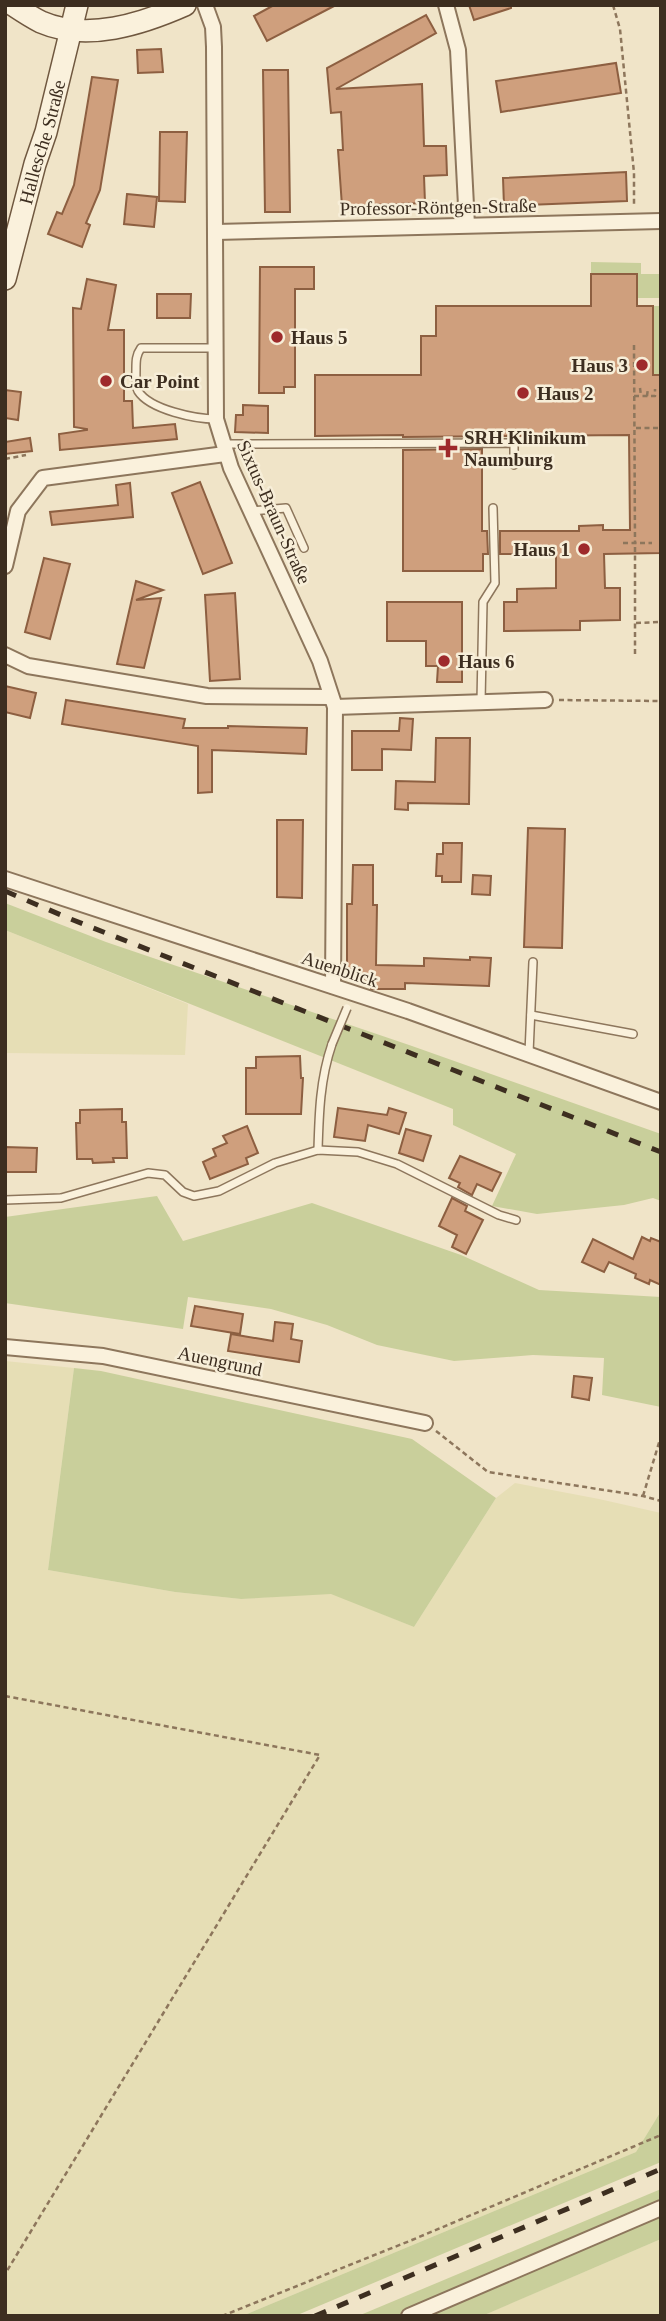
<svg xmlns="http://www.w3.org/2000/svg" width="666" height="2321" font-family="Georgia,serif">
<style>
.farmland{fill:#e6deb5}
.green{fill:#c9cf9b}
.building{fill:#cf9f7d;stroke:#8d5f41;stroke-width:2}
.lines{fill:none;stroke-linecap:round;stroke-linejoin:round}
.lane-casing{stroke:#8d765c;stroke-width:10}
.street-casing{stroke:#8d765c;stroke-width:18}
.secondary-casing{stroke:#6f573f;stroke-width:24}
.path{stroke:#8d765c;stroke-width:2.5;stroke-dasharray:5 3.5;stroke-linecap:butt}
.lane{stroke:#faf1dc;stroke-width:7}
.street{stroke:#faf1dc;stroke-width:14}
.secondary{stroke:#faf1dc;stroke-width:21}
.rail{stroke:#3d2e20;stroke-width:5;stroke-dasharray:12 12;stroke-linecap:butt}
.lane-bridge-casing{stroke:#8d765c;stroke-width:10;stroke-linecap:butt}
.lane-bridge{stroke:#faf1dc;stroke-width:7}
.poi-dot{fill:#9e2a2b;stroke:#f7eed8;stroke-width:2.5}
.labels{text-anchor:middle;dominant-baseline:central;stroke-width:5;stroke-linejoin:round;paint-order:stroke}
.street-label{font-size:19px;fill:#3d2e20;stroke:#f7eed8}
.poi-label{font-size:19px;font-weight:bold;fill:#3d2e20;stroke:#f7eed8;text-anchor:start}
</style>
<rect width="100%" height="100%" fill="#f0e4c8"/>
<g class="farmland">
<polygon points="5,930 188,1004 185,1055 5,1053"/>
<polygon points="5,1361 74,1368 48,1570 175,1592 241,1599 331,1593 414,1627 496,1498 515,1483 599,1499 661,1513 661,2111 636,2152 242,2316 5,2316"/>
<polygon points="661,2239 661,2316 482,2316 486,2314"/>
</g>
<g class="green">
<polygon points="591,262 641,263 641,274 661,274 661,298 637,298 637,274 591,274"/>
<polygon points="653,306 661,306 661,375 653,381"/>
<polygon points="5,903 106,942 412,1046 661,1134 661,1201 653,1198 624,1205 537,1214 492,1206 516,1154 453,1125 453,1109 5,930"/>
<polygon points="157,1196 183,1241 312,1203 461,1255 539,1290 661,1297 661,1407 602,1395 604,1358 533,1355 454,1361 377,1345 327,1325 271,1309 188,1297 183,1329 5,1303 5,1217"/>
<polygon points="74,1368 101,1371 412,1439 496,1498 414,1627 331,1594 241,1599 175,1592 48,1570"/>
<polygon points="661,2111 661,2162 295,2316 242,2316 636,2152"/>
<polygon points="661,2189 661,2239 482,2316 358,2316"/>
</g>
<g class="building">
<polygon points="274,5 336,5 267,41 254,16"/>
<polygon points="469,5 511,5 511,8 474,20"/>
<polygon points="426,15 436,33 336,89 422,84 424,146 446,146 447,175 424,176 425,203 342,206 338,150 343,150 341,112 331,113 327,68"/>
<polygon points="161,49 163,72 138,73 137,50"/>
<polygon points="616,63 621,93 501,112 496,81"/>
<polygon points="263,70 288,70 290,212 265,212"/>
<polygon points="92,77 118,80 100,190 86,223 90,225 82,247 48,234 57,212 62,214 74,185"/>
<polygon points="160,132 187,132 185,202 159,201"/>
<polygon points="626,172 627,201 504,206 503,178"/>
<polygon points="127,194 157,197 154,227 124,224"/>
<polygon points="260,267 314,267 314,289 295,289 295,387 284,387 284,393 259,393"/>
<polygon points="591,274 637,274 637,306 653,306 653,375 661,375 661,553 604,554 605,588 620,588 620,620 580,621 580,630 504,631 504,602 517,602 517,589 556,588 556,554 500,554 500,531 579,531 579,526 603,525 603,530 630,530 629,435 403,437 403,435 315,436 315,375 421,375 421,336 436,336 436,306 591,306"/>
<polygon points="87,279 116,285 108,330 124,330 124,401 132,401 133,428 175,424 177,439 60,450 59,434 87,430 87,429 74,427 73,308 81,309"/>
<polygon points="157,294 191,294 190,318 157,318"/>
<polygon points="5,390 21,392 18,420 5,418"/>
<polygon points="243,405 268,406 268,433 235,432 236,415 243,415"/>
<polygon points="30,438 32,451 5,454 5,442"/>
<polygon points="482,449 482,531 487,531 488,554 483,554 483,571 403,571 403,450"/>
<polygon points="200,482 232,563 203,574 172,493"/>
<polygon points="130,483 133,517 52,525 50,512 118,505 116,485"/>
<polygon points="44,558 70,564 50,639 25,632"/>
<polygon points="136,581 163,590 136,600 161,598 144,668 117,664"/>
<polygon points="235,593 240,679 210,681 205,595"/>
<polygon points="387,602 462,602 462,682 437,682 438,666 426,666 426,641 387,641"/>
<polygon points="5,686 36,693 30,718 5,712"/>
<polygon points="66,700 185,719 183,728 228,728 228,726 307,728 306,754 212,750 212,792 198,793 198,746 62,724"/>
<polygon points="400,718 413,719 411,750 382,749 382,770 352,770 352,731 399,731"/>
<polygon points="436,738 470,738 469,804 408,803 408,810 395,809 396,781 435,782"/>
<polygon points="277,820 303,820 302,898 277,897"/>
<polygon points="528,828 565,829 562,948 524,947"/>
<polygon points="443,843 462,843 461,882 442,882 442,876 436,876 437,854 443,854"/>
<polygon points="353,865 373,865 373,905 377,905 376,965 424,966 424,958 470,960 470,957 491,958 489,986 405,983 405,989 371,989 371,984 361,976 361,970 347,969 347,904 352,904"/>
<polygon points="473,875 491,876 490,895 472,894"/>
<polygon points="300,1056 301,1078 303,1078 301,1114 246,1114 246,1068 256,1068 256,1057"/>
<polygon points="338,1108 387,1115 389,1108 406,1113 399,1134 368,1125 365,1141 334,1137"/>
<polygon points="122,1109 122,1122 126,1122 127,1158 113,1158 114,1162 93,1163 92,1159 77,1159 76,1123 80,1123 80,1110"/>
<polygon points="247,1126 258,1153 246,1158 248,1164 210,1179 203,1162 216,1156 213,1149 227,1143 223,1136"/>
<polygon points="406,1129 431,1136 423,1161 399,1153"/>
<polygon points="5,1147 37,1148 36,1172 5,1172"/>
<polygon points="460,1156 501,1173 492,1191 477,1184 472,1195 458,1187 460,1183 449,1178"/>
<polygon points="452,1198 467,1206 465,1211 483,1220 466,1254 452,1247 457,1235 439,1226"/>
<polygon points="642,1237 650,1241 651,1238 661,1242 661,1285 650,1280 649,1284 635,1278 636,1274 609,1262 604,1272 582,1262 593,1239 633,1259"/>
<polygon points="195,1306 243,1314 240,1334 191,1326"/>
<polygon points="275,1322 293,1324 291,1339 302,1341 299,1362 228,1351 231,1334 273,1341"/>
<polygon points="574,1376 592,1378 589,1400 572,1397"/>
</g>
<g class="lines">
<g class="lane-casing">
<g id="lane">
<path d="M 215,348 L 141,348 C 136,355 136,361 136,369 C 136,375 135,386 138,391 C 150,410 196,419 216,419"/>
<polyline points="222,444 514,443 514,465"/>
<polyline points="252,511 286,508 304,548"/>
<polyline points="481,702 483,602 495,583 493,508"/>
<polyline points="531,1015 633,1034"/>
<polyline points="529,1053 533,962"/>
<path d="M 318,1150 C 319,1114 320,1079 332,1044"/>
<polyline points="5,1200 61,1198 148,1173 165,1175 183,1192 194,1196 219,1191 275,1163 318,1150 358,1152 397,1164 499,1215 516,1220"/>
</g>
</g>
<g class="street-casing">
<g id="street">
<polyline points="205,5 213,27 214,47 216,419 231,468 320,661 335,707 333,986"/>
<polyline points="446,5 458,50 467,225"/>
<polyline points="216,232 661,221"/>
<polyline points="5,566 18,511 43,478 225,454"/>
<polyline points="5,655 28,666 207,696 331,697"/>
<polyline points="335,707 545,700"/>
<polyline points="5,879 408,1011 661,1102"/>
<polyline points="5,1347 103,1356 425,1423"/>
<polyline points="409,2316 661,2208"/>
</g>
</g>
<g class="secondary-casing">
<g id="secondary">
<path d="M 13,5 C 22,11 31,17 41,22 C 87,42 142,24 185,5"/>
<path id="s1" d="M 5,279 L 35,164 L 46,132 L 77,5"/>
</g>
</g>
<g class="path">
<polyline points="613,5 620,29 634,173 634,207"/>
<polyline points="634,345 635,543"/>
<polyline points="640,388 641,396"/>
<polyline points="634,396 655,396 655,389"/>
<polyline points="647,396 648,388"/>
<polyline points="636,428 661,428"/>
<polyline points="5,459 26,455"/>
<polyline points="623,543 652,543"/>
<polyline points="636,623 661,622"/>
<polyline points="635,654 635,543"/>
<polyline points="559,700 661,701"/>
<polyline points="436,1431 488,1472 643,1496 661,1501"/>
<polyline points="643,1496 661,1436"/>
<polyline points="5,1696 320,1755 5,2274"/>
<polyline points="222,2316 412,2240 661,2135"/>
</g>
<use href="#lane" class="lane"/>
<use href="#street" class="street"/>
<use href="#secondary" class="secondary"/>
<g class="rail">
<polyline points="5,891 68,918 661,1152"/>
<polyline points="315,2316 661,2169"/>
</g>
<g class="lane-bridge-casing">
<polyline id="lane-bridge" points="332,1044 347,1008"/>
</g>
<use href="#lane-bridge" class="lane-bridge"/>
</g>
<g class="poi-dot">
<circle cx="277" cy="337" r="7"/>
<circle cx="642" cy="365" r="7"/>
<circle cx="106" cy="381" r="7"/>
<circle cx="523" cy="393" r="7"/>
<path d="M444.5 437.5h7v7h7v7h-7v7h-7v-7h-7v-7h7z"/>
<circle cx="584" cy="549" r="7"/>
<circle cx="444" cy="661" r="7"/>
</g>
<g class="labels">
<g class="street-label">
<text stroke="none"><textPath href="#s1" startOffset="142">Hallesche Straße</textPath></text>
<text transform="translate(438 207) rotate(-1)">Professor-Röntgen-Straße</text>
<text transform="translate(274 512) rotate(66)">Sixtus-Braun-Straße</text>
<text transform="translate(340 969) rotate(18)">Auenblick</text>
<text transform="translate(220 1361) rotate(12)">Auengrund</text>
</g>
<g class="poi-label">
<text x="291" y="337">Haus 5</text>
<text x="628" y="365" text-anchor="end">Haus 3</text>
<text x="120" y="381">Car Point</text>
<text x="537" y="393">Haus 2</text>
<text x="464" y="437">SRH Klinikum<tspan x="464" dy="22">Naumburg</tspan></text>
<text x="570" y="549" text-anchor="end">Haus 1</text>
<text x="458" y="661">Haus 6</text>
</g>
</g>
<rect width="666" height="2321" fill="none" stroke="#3d2e20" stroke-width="14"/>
</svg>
